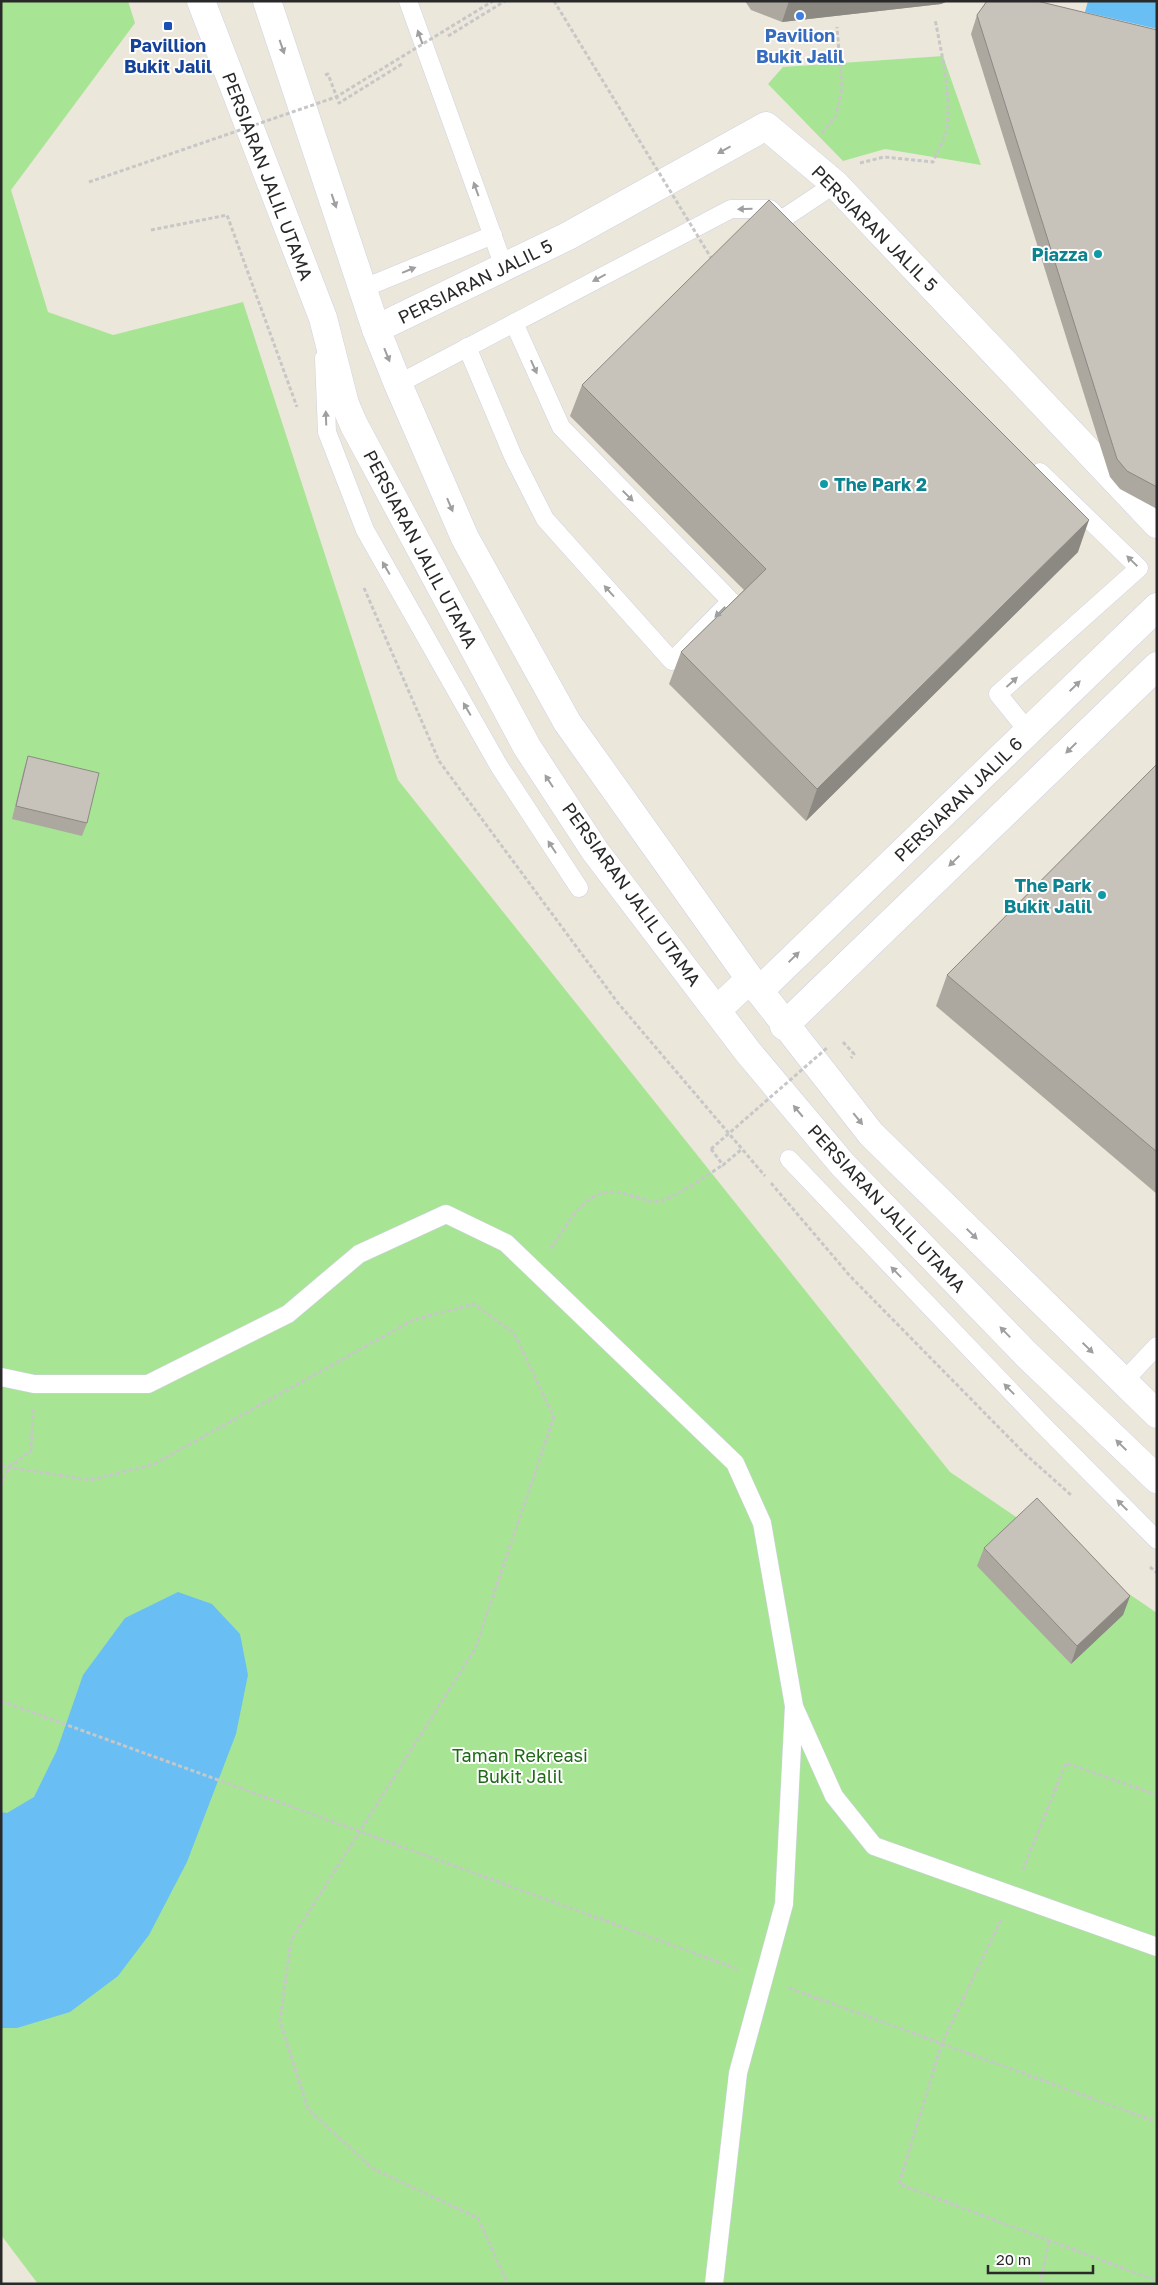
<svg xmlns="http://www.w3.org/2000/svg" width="1158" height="2285" font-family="'Golos Text',sans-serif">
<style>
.green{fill:#a7e595}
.water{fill:#69bff3}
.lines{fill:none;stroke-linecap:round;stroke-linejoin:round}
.lane-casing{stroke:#d0d1e3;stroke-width:19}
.street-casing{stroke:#d0d1e3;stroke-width:29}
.secondary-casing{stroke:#d0d1e3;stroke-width:29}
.path{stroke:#c7c7c7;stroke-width:3;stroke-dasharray:4 2.5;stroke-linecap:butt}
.lane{stroke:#fff;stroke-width:18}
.street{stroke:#fff;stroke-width:28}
.secondary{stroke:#fff;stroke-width:28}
.path-bridge{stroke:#c7c7c7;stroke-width:3;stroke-dasharray:4 2.5;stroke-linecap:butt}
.wall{fill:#aca8a0}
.shaded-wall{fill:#8c8882}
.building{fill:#c8c3ba;stroke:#8c8882}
.oneway{fill:#9f9f9f}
.shop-dot{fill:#3f7fe0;stroke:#fff;stroke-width:2}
.transit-dot{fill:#1a4fb4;stroke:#fff;stroke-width:2}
.culture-dot{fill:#0f9aa8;stroke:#fff;stroke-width:2}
.labels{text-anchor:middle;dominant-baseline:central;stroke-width:4;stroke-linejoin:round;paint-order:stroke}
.shop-label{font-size:18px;font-weight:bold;fill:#366cbe;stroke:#fff}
.transit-label{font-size:18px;font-weight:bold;fill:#164399;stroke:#fff}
.street-label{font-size:18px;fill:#292929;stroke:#fff}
.culture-label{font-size:18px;font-weight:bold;fill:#0d838f;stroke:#fff;text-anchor:end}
.park-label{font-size:18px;fill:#1f6917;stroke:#fff}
</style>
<rect width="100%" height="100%" fill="#ece7db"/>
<g class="green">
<polygon points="1,1 128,1 135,23 11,190 48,312 113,335 243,302 398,780 950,1472 1157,1613 1157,2284 38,2284 1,2235"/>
<polygon points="943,56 981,165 885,149 843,161 768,84 783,67"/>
</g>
<g class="water">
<polygon points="1088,1 1157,1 1157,29 1085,12"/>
<polygon points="178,1592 212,1604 240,1634 248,1675 236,1734 187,1862 149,1935 118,1976 70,2012 17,2028 1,2028 1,1812 7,1813 34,1797 57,1750 83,1675 125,1618"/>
</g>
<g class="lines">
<g class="lane-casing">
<g id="lane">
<polyline points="408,1 504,267"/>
<polyline points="781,220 835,184"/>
<polyline points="364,288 493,235"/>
<polyline points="467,347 513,456 545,519 672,661 731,601 561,427 514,323"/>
<polyline points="324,358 327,432 365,530 499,766 579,888"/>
<polyline points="398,384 731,209 770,209 779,218"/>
<polyline points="1028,731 998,694 1139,568 1040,472"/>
<polyline points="789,1159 1041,1423 1157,1540"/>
<polyline points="1,1377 34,1384 148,1384 288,1314 359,1254 446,1214 506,1243 735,1463 762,1523 794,1706 784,1904 738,2073 714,2284"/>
<polyline points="1123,1382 1157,1346"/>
<polyline points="795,1709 834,1796 874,1846 1157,1947"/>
</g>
</g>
<g class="street-casing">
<g id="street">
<polyline points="376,329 568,236 766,126 835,184 1157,524"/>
<polyline points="759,991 1157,607"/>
<polyline points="784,1026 1157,666"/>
</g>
</g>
<g class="secondary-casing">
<g id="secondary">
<polyline points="201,1 323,318 345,404 354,425 527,747 595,851 748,1052 843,1165 1027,1355 1157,1479"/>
<polyline points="267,1 376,329 398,384 465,538 567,722 750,979 871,1134 1157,1414"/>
<polyline points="717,1010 750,979"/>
</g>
</g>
<g class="path">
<polyline points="448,36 505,1"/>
<polyline points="325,75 328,74 339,103 402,64"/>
<polyline points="822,133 836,116 842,89 837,27"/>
<path d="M 860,163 L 884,157 L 933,162 C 937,152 943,142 946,133 C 953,101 941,51 935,19"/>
<polyline points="151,230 227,215 297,407"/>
<polyline points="364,588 439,761 618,1003 765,1176"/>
<polyline points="843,1042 854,1054 851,1058"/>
<polyline points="711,1149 723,1165 742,1149"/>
<polyline points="771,1183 850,1276 1024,1453 1071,1495"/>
<path d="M 551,1248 C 571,1221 586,1183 625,1194 C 636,1196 649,1203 659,1201 C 679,1196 705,1176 723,1165"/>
<polyline points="1,1466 91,1480 154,1464 413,1320 474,1304 514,1333 554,1417 475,1649 291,1940 280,2021 308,2109 373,2169 478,2218 506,2280 505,2284"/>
<polyline points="1,1485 9,1467 31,1451 33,1410"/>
<polyline points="1150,1567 1157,1573"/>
<polyline points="1,1701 738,1969"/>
<polyline points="1023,1870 1066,1763 1157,1795"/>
<polyline points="1001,1920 942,2043 899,2184 1157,2281"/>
<polyline points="789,1988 1157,2122"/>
<polyline points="1040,2284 1049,2240"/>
</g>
<use href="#lane" class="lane"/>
<use href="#street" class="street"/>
<use href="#secondary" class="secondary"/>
<g class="path-bridge">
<polyline points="554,1 713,261"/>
<polyline points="89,182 336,97 493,1"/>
<polyline points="711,1149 828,1047"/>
</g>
</g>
<g class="wall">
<polygon points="745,1 948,1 941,4 782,22 751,10"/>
<polygon points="977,15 1157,30 1157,509 1120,489 1110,477 971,34"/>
<polygon points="582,385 1078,552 806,821 669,684 681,652 744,590 570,416"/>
<polygon points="28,756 87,823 82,836 12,819 24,769"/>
<polygon points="1157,764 1157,1194 936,1006 947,975"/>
<polygon points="984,1548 1130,1596 1123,1615 1071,1664 977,1566"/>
</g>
<g class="shaded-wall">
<polygon points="789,1 948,1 941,4 782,22"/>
<polygon points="1089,520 1078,552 806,821 817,789"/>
<polygon points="1130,1596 1123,1615 1071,1664 1077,1646"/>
</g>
<g class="building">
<polygon points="987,1 1037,1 1157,30 1157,487 1127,471 1117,459 977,15"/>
<polygon points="769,200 1089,520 817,789 681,652 766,569 582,385"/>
<polygon points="28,756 99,773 87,823 16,806"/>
<polygon points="1157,764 1157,1152 947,975"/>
<polygon points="1037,1498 1130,1596 1077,1646 984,1548"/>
</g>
<defs><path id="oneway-solid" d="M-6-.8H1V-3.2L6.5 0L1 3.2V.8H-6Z" transform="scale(1.25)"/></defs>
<g class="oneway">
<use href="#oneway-solid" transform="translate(420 37) rotate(-110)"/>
<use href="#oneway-solid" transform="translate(282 47) rotate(71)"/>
<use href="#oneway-solid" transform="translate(724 150) rotate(151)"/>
<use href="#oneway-solid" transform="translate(476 189) rotate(-110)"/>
<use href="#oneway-solid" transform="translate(334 201) rotate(71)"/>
<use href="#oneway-solid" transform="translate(745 209) rotate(179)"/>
<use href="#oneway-solid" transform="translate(409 270) rotate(-22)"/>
<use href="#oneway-solid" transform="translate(599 278) rotate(152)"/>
<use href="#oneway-solid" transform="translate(387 355) rotate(68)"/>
<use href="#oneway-solid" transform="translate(534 367) rotate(66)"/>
<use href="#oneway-solid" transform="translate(326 418) rotate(-92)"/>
<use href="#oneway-solid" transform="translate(628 496) rotate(45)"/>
<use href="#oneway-solid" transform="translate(450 505) rotate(67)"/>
<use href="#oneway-solid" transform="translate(1132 561) rotate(-136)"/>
<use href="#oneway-solid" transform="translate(386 568) rotate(-120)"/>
<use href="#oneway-solid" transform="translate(609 591) rotate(-132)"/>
<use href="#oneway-solid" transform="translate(720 612) rotate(135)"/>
<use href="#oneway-solid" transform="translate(1012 682) rotate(-42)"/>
<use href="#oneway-solid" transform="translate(1075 686) rotate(-44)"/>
<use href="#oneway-solid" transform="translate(467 709) rotate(-120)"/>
<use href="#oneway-solid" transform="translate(1071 748) rotate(136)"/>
<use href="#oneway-solid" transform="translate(549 781) rotate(-123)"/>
<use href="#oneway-solid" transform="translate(552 847) rotate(-123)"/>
<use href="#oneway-solid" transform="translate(954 861) rotate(136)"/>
<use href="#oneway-solid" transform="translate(794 957) rotate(-44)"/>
<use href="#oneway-solid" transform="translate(798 1111) rotate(-130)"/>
<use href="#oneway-solid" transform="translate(858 1119) rotate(51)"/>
<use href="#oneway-solid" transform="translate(972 1234) rotate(44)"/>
<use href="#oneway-solid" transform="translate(896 1272) rotate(-134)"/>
<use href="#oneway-solid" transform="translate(1005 1332) rotate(-134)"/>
<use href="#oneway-solid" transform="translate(1088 1348) rotate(44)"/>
<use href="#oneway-solid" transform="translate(1009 1389) rotate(-134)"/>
<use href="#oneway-solid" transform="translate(1121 1445) rotate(-136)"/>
<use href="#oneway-solid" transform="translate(1122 1505) rotate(-135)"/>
</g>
<circle class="shop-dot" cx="800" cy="16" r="5"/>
<rect class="transit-dot" x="163" y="21" width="10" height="10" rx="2.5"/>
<g class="culture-dot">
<circle cx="1098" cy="254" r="5"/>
<circle cx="824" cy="484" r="5"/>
<circle cx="1102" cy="895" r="5"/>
</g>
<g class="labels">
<g class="shop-label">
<text x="800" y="35">Pavilion<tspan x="800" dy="21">Bukit Jalil</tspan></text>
</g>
<g class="transit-label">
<text x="168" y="45">Pavillion<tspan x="168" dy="21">Bukit Jalil</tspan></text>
</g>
<g class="street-label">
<text transform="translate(268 176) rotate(69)">PERSIARAN JALIL UTAMA</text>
<text transform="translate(875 228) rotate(45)">PERSIARAN JALIL 5</text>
<text transform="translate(475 281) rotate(-26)">PERSIARAN JALIL 5</text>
<text transform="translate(421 549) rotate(62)">PERSIARAN JALIL UTAMA</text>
<text transform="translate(958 799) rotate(-44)">PERSIARAN JALIL 6</text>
<text transform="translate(632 894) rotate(54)">PERSIARAN JALIL UTAMA</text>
<text transform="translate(887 1208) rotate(47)">PERSIARAN JALIL UTAMA</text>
</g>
<g class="culture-label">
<text x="1088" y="254">Piazza</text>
<text x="834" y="484" text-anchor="start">The Park 2</text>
<text x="1092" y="885">The Park<tspan x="1092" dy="21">Bukit Jalil</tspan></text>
</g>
<g class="park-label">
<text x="520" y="1755">Taman Rekreasi<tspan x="520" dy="21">Bukit Jalil</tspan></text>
</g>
</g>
<rect width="1158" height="2285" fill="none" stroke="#292929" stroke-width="5"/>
<path d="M988 2265v8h105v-8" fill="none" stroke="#292929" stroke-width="2.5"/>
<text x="996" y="2265" font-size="15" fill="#292929" stroke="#ffffff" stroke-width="4" paint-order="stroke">20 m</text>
</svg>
